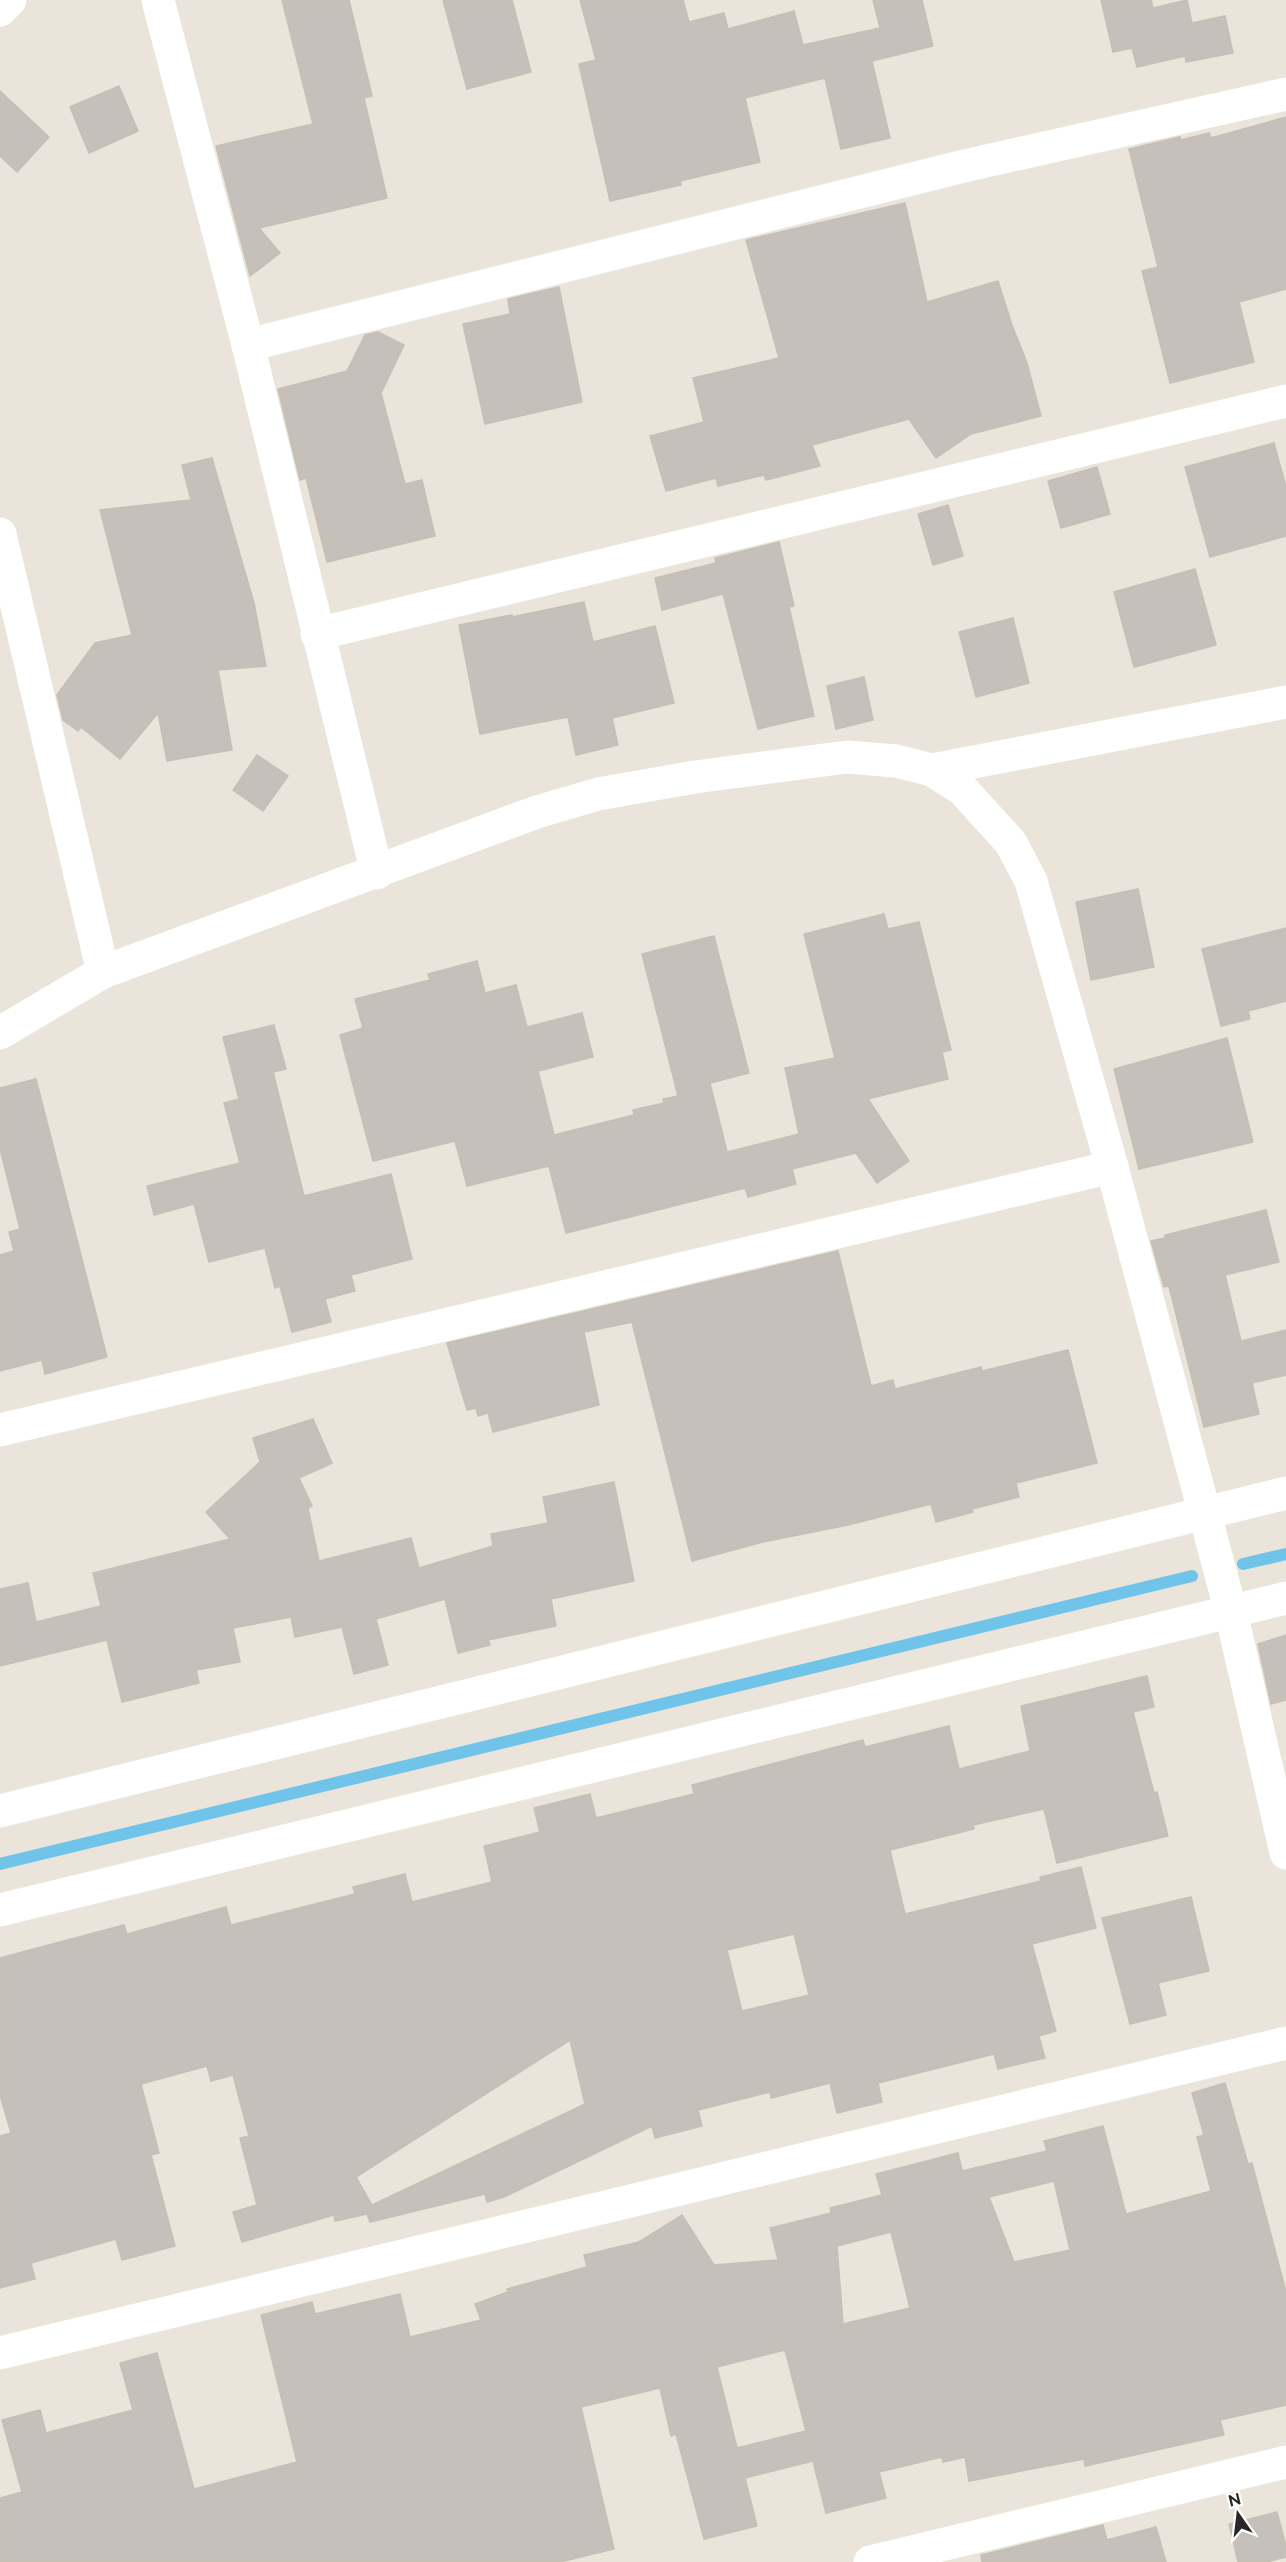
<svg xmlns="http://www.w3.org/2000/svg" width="1286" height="2562" font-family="Raleway,sans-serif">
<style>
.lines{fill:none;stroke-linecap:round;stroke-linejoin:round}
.stream{stroke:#70c4e9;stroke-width:12}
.building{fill:#c5c0ba;stroke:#c5bfb4;stroke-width:1.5;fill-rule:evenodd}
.street{stroke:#fff;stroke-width:33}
.secondary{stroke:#fff;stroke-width:33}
</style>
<rect width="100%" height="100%" fill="#eae4da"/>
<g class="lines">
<g class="stream">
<polyline points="1243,1564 1286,1554"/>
<polyline points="0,1864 1192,1576"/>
</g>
</g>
<g class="building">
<polygon points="282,0 349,0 372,96 364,98 387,198 259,228 280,253 250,276 216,146 313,124"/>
<polygon points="443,0 512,0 531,72 467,89"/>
<polygon points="580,0 683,0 689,22 724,13 728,29 794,11 803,45 880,28 873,0 922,0 933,46 872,61 890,138 841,149 825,78 745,98 760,162 680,181 681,185 610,201 579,64 596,60"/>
<polygon points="1101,0 1151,0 1153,8 1187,0 1192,23 1225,16 1233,53 1186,62 1185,56 1137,67 1132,48 1113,52"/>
<polygon points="119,86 138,131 89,153 70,107"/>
<polygon points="0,91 49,137 17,172 0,156"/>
<polygon points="1286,117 1286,289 1239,302 1254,362 1170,383 1142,271 1158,267 1129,149 1180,137 1181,140 1209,133 1211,138"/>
<polygon points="905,203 927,302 998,281 1012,325 1027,363 1041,416 971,434 936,458 909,419 812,445 820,466 766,480 764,475 718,486 716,478 666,491 650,436 704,422 693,378 779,358 746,240"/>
<polygon points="559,287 582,402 485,424 463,324 510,314 508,299"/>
<polygon points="378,332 404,345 381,393 405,484 422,480 435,536 327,562 306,478 300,480 278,389 347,371 365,335"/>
<polygon points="1274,443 1286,487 1286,536 1210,557 1185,467"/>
<polygon points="212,458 254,603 266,666 218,670 232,750 167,761 158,713 120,759 81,727 78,731 63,720 57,695 95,643 132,635 100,510 191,500 182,465"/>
<polygon points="1097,467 1110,514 1061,528 1048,481"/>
<polygon points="948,505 963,556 933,565 918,514"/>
<polygon points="779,542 794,606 789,607 814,716 758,729 723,594 662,610 655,578 716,563 715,558"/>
<polygon points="1195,569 1216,645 1134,667 1114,592"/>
<polygon points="584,602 593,642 655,626 674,703 612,718 618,745 576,755 568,717 480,734 459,625 512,615 512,617"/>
<polygon points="1013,618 1029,683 976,697 959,632"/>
<polygon points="864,677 873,720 836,729 827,686"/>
<polygon points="257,755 288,776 263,811 233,790"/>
<polygon points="1138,889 1154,967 1091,980 1076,902"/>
<polygon points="884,914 888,929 919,922 951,1050 942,1052 948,1079 868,1099 909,1161 877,1183 856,1153 792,1169 796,1184 748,1197 745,1188 566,1233 549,1166 467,1186 455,1141 373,1161 340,1035 363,1028 355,999 430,980 428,974 477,961 485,993 516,985 527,1027 582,1013 593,1057 538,1071 554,1135 634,1115 633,1110 664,1103 663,1099 678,1096 642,954 714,936 749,1073 710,1083 727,1152 799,1134 785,1068 835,1058 804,934"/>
<polygon points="1286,928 1286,1001 1248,1011 1250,1019 1221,1026 1202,949"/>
<polygon points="274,1025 286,1069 273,1072 304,1196 391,1174 412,1259 351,1275 355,1291 325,1299 331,1322 292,1332 280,1286 275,1288 265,1248 209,1262 194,1204 154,1215 147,1186 240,1163 224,1103 239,1099 223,1037"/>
<polygon points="1227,1038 1253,1142 1139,1169 1114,1069"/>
<polygon points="36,1079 107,1357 45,1374 42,1360 0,1371 0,1255 14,1251 9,1232 20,1229 0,1149 0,1088"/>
<polygon points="1266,1210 1279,1262 1225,1275 1241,1341 1286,1330 1286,1375 1252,1383 1259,1414 1204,1427 1169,1286 1164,1287 1151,1241 1165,1238 1165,1235"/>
<polygon points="838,1251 871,1386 893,1380 895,1389 981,1367 982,1371 1068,1350 1097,1463 1016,1483 1019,1497 972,1509 973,1512 936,1522 931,1504 848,1525 763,1542 692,1561 632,1322 584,1332 599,1405 493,1432 488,1413 478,1416 476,1408 467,1410 447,1343"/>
<polygon points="313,1419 332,1463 299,1478 312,1506 308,1508 319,1561 411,1538 419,1568 493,1546 491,1534 548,1523 543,1497 614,1482 634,1581 551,1599 556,1626 488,1640 490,1645 458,1653 445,1599 376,1619 388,1665 354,1674 342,1627 295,1637 291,1617 233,1628 240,1662 196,1670 199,1683 122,1702 107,1640 0,1666 0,1589 28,1583 36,1622 101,1606 93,1573 230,1539 206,1512 260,1462 253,1438"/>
<polygon points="1286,1635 1286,1700 1271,1704 1258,1644"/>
<path d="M 1147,1676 L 1154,1707 L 1133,1712 L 1154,1793 L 1157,1792 L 1168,1836 L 1057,1863 L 1044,1809 L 973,1825 L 974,1829 L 890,1850 L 905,1914 L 1041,1881 L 1040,1877 L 1081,1867 L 1096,1928 L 1032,1944 L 1056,2031 L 1039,2036 L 1045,2058 L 998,2069 L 994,2054 L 878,2083 L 882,2102 L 837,2113 L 830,2083 L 771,2098 L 770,2092 L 698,2110 L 702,2126 L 655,2138 L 652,2126 L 504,2197 L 487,2202 L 485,2194 L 370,2222 L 367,2214 L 335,2221 L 334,2215 L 242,2242 L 233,2212 L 257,2205 L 240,2138 L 249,2136 L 233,2075 L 211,2081 L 207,2066 L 141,2084 L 159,2153 L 151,2155 L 175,2246 L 122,2260 L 116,2239 L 31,2263 L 35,2279 L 0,2288 L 0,2136 L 11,2133 L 0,2095 L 0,1958 L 124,1925 L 127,1934 L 226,1907 L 231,1925 L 355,1894 L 353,1887 L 405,1874 L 412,1902 L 492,1882 L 484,1846 L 540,1832 L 534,1808 L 590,1794 L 596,1818 L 694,1794 L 692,1785 L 863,1740 L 865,1747 L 949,1726 L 959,1769 L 1030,1751 L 1021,1706 ZM 794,1934 L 809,1995 L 742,2011 L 727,1950 ZM 570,2040 L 585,2104 L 372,2205 L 356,2177 Z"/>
<polygon points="1191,1897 1209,1971 1158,1983 1166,2015 1130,2024 1102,1918"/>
<path d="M 1225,2083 L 1248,2164 L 1252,2163 L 1286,2292 L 1286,2405 L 1220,2420 L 1224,2435 L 1085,2466 L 1084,2459 L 969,2481 L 965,2457 L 943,2462 L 942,2457 L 879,2472 L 886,2498 L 826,2513 L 813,2461 L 745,2478 L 757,2526 L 704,2539 L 676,2434 L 671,2436 L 660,2388 L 581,2407 L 614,2549 L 560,2562 L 0,2562 L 0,2498 L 22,2492 L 2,2420 L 40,2410 L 46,2433 L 133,2410 L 120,2363 L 157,2353 L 194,2489 L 297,2462 L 261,2315 L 312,2302 L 315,2314 L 400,2294 L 410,2337 L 481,2320 L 475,2304 L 508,2292 L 507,2289 L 587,2267 L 584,2255 L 639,2242 L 682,2215 L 714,2265 L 778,2260 L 770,2228 L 831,2213 L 830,2208 L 882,2195 L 876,2174 L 958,2153 L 962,2171 L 1047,2151 L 1044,2141 L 1103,2126 L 1126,2214 L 1211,2191 L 1197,2137 L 1204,2135 L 1192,2093 ZM 1054,2181 L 1070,2250 L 1014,2262 L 989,2197 ZM 891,2232 L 910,2308 L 843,2324 L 837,2246 ZM 785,2350 L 806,2431 L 737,2448 L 717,2367 Z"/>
<polygon points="1277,2512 1286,2546 1286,2557 1266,2562 1238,2562 1229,2524"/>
<polygon points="1103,2525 1107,2540 1156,2527 1166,2562 982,2562 981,2555"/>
</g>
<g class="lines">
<g class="street">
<polyline points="158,0 248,345 377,873"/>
<polyline points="248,345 964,166 1286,94"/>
<polyline points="0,534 103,972"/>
<polyline points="317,634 1286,401"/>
<polyline points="932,770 1286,702"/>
<polyline points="0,1033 103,972 537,812 598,794 695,777 847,757 896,761 932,770 962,789 1011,843 1031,881 1112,1167 1231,1612 1286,1853"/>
<polyline points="0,1430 1112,1167"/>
<polyline points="0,1811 1286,1493"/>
<polyline points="0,1910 1286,1598"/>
<polyline points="0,2353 1286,2043"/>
<polyline points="870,2562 1286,2462"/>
</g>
<polyline class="secondary" points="0,10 10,0"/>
</g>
<g transform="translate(1238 2514) rotate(346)" stroke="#ffffff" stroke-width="4.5" paint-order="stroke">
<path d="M0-4.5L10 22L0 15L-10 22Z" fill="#282828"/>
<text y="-9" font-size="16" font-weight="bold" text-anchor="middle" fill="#282828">N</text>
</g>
</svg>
